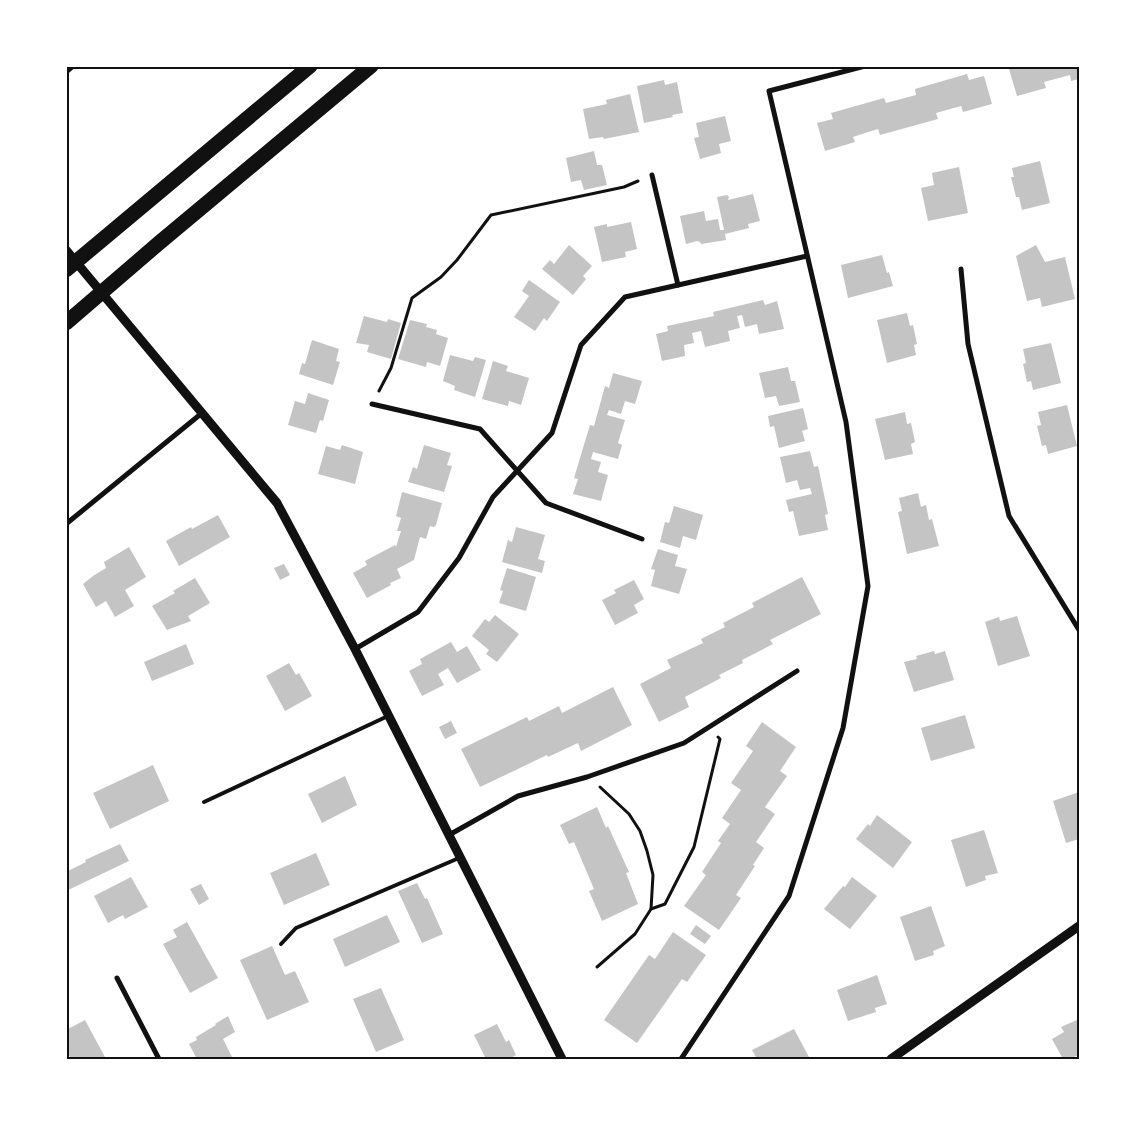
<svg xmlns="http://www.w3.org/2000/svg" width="1145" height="1125" font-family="'Fira Sans',sans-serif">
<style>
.building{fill:#c4c4c4}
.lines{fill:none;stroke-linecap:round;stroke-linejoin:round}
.path{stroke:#111;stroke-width:3}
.service{stroke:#111;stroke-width:4}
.minor{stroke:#111;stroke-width:5}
.tertiary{stroke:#111;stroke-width:9}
.motorway{stroke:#111;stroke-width:15}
.neatline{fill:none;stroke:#111;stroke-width:2}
</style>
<rect width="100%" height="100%" fill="#fff"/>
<g class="building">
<polygon points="1017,66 1079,66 1079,79 1071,81 1070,75 1044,82 1046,88 1017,96 1009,69"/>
<polygon points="967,74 969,80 984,76 992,104 963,112 961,106 936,113 938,119 880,135 878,129 865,133 853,137 855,142 825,151 817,123 833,119 831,113 884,98 886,103 916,95 915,89"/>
<polygon points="664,80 665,85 677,82 683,113 672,115 673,117 644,123 637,86"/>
<polygon points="630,94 639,132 604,139 603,137 589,139 583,109 607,104 606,100"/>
<polygon points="725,116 731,141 719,144 721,153 700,159 694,138 699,137 696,123"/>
<polygon points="594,151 597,165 602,165 607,185 584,190 581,180 571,182 566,158"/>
<polygon points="1040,161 1050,203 1022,210 1019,197 1016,197 1011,177 1014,177 1012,168"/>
<polygon points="959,167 968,213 928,221 921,188 934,185 932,173"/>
<polygon points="753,194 760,221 748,224 749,228 725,234 726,240 701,244 700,242 697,241 686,244 680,216 704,211 706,221 718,219 720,230 724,230 717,197 727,195 729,197 728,200"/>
<polygon points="631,222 637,249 625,252 626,257 602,262 594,227 607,224 607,227"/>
<polygon points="569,245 592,266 583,276 586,279 573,295 542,269 550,260 554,264"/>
<polygon points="1036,245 1045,262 1065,257 1075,299 1042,307 1040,298 1027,301 1016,256"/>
<polygon points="882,255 887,273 889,272 893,286 848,298 841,265"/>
<polygon points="529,280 560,302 547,321 544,318 535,331 514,317 529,296 522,291"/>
<polygon points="763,300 765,305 777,301 784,329 759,334 757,324 745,327 742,315 737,316 740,328 728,331 730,341 705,347 701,331 692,333 694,343 684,345 685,356 662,361 656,334 668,331 667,326 714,316 713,312"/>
<polygon points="907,313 910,326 913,325 917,344 914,345 916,355 887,363 877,320"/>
<polygon points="364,316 387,322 388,319 401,323 391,359 367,352 369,345 356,343"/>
<polygon points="410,320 427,324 426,327 437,330 436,334 448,338 440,366 427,362 426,367 398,359"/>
<polygon points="312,340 339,349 336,361 340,362 333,385 299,374 302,363 305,364"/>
<polygon points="1051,343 1061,383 1033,390 1031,381 1027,382 1023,364 1026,363 1023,349"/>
<polygon points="450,355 473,361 475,357 486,360 475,397 454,390 455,386 443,381"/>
<polygon points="493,361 508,366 506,371 529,378 521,405 509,401 508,406 482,399"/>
<polygon points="788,367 791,381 795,381 800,402 779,406 776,396 765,398 759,373"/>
<polygon points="613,373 642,381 635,404 625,401 621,414 609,410 607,415 625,420 618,443 622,445 618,459 593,452 591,459 601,462 598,472 608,475 601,501 573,494 578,479 574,478 590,425 594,426 605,386 609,388"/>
<polygon points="308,393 329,400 323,421 320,420 316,433 288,425 295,401 305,404"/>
<polygon points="1067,405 1077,446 1048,454 1046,445 1042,446 1037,426 1041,425 1038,412"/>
<polygon points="803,408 808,429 802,431 805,441 779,448 774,426 770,427 768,416"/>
<polygon points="905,412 907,424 911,423 915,442 911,444 913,454 885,460 875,419"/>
<polygon points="342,445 363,452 355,484 318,474 326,446 340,450"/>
<polygon points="424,445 451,453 447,465 452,466 444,492 408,482 413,467 417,469"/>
<polygon points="810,451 814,467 818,466 820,475 828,514 825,515 828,530 799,536 793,511 789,512 786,500 812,494 810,488 800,490 797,480 786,483 780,457"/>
<polygon points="402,492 442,503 436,525 434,527 430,526 426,539 420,537 414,560 397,569 401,578 390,583 391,585 367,598 353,573 367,565 365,561 395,545 396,547 401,531 397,531 401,518 396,516"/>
<polygon points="918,493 921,507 926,505 929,520 932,519 939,546 907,554 898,512 902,511 899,498"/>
<polygon points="674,506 703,515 696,540 683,536 680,548 660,542 665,522 669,523"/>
<polygon points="218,515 230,537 179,566 166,541 191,527 192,529"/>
<polygon points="516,527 545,535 538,559 545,561 542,573 502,562 508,540 512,542"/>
<polygon points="129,547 146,577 125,590 134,606 115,617 106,601 96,607 83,584 93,576 106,568 104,562"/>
<polygon points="658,549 678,555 675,566 687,569 679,594 651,586 655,570 651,569"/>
<polygon points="284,564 290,575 280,580 274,568"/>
<polygon points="507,568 536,577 526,611 499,603 503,591 500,590"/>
<polygon points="802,577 821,614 770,640 773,644 742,660 743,663 719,675 721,678 685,697 689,707 659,722 640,684 671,668 667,660 703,643 701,639 725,627 723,623 754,607 752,603"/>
<polygon points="195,578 210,603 188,616 191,621 167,630 152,606 175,593 173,591"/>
<polygon points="634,580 644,599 634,605 638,613 615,625 602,600 616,593 614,590"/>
<polygon points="495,615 519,634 497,662 486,654 489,650 472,636 485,619 489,622"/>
<polygon points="1017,616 1030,656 998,666 985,622 999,617 1000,621"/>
<polygon points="451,642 457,652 467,646 481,670 457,683 448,668 438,674 444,685 422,696 409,671 422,664 420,659"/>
<polygon points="186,644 194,664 152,681 144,662"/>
<polygon points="934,651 935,654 945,651 954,680 914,692 904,662 917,659 916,656"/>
<polygon points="289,663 296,675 299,673 312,696 285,711 266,676"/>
<polygon points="613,687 632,725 581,751 578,743 548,757 547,755 480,787 461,749 527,717 529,721 559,706 562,713"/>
<polygon points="965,715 975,748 931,761 921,728"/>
<polygon points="451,721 457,733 445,739 439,727"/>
<polygon points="762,722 796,747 780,771 787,776 765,807 775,814 756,842 764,848 753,865 755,866 736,895 741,898 719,930 684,906 706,875 702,872 721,843 718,841 730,824 722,818 741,790 731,783 753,751 746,746"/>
<polygon points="153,765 169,801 110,829 93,793"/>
<polygon points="345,776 357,805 322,823 308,794"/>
<polygon points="1079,792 1079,839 1066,843 1053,801"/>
<polygon points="597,807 606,828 608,826 629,872 626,873 638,904 602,921 589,891 594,889 574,842 569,844 560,825"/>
<polygon points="877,815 912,842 893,868 856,839 868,824 870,826"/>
<polygon points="984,830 998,873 985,876 986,880 966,887 951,840"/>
<polygon points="120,844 129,861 66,891 66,872 86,862 85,860"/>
<polygon points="316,853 330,885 284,905 270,873"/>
<polygon points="131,877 148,907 125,919 123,915 108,923 94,896"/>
<polygon points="852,877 877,896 850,929 824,909 843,886 845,887"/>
<polygon points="417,883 425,899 427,898 443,934 422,943 398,891"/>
<polygon points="201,884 209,899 199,905 190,889"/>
<polygon points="931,906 945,946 933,951 934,955 915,961 900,917"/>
<polygon points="387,915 400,942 345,967 333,939"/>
<polygon points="187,922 218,978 190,993 163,944 177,937 173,930"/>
<polygon points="696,925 711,936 705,944 690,934"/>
<polygon points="673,932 706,955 687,982 682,979 637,1043 604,1020 649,955 655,959"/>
<polygon points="272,946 285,975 295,971 309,1002 267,1020 240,960"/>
<polygon points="877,975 887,1004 875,1008 876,1012 848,1021 837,990"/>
<polygon points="381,988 404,1040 376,1052 353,999"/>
<polygon points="228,1016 235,1032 223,1039 233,1059 197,1059 189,1044 197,1040 196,1037 216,1025 215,1024"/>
<polygon points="1079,1019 1079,1055 1074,1057 1075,1059 1063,1059 1052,1039 1064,1032 1061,1027"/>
<polygon points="85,1020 106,1059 71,1059 66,1049 66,1030"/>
<polygon points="497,1024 506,1042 509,1040 516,1055 509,1059 486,1059 474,1035"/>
<polygon points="794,1029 809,1057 806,1059 757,1059 752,1050"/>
</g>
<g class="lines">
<g class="path">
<polyline points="379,391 391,368 412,298 441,277 457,260 491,215 624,187 638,181"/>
<polyline points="651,909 665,904 694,847 720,739 718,737"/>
<polyline points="597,967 635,934 651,909 653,875 647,851 640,831 629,814 600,787"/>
</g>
<g class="service">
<polyline points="204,802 388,716"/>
<polyline points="281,944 296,928 459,858"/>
</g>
<g class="minor">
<polyline points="66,72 73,66"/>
<polyline points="652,175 678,285"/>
<polyline points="961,269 968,344 1009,516 1079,630"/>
<polyline points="372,404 480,429 546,503 642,539"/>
<polyline points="66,524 202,413"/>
<polyline points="355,649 418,612 459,558 493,497 552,433 581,345 625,297 807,256"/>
<polyline points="449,835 518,796 587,777 684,743 797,671"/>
<polyline points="117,978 159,1059"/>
<polyline points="681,1059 789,896 843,728 868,586 846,422 769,91 865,66"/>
</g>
<g class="tertiary">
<polyline points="66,250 277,503 355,649 562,1059"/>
<polyline points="891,1059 1079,926"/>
</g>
<g class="motorway">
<polyline points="66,270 310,66"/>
<polyline points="66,323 159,243 371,66"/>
</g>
</g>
<rect width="1145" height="1125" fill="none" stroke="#ffffff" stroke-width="135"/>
<rect x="68" y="68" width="1010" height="990" class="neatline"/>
</svg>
